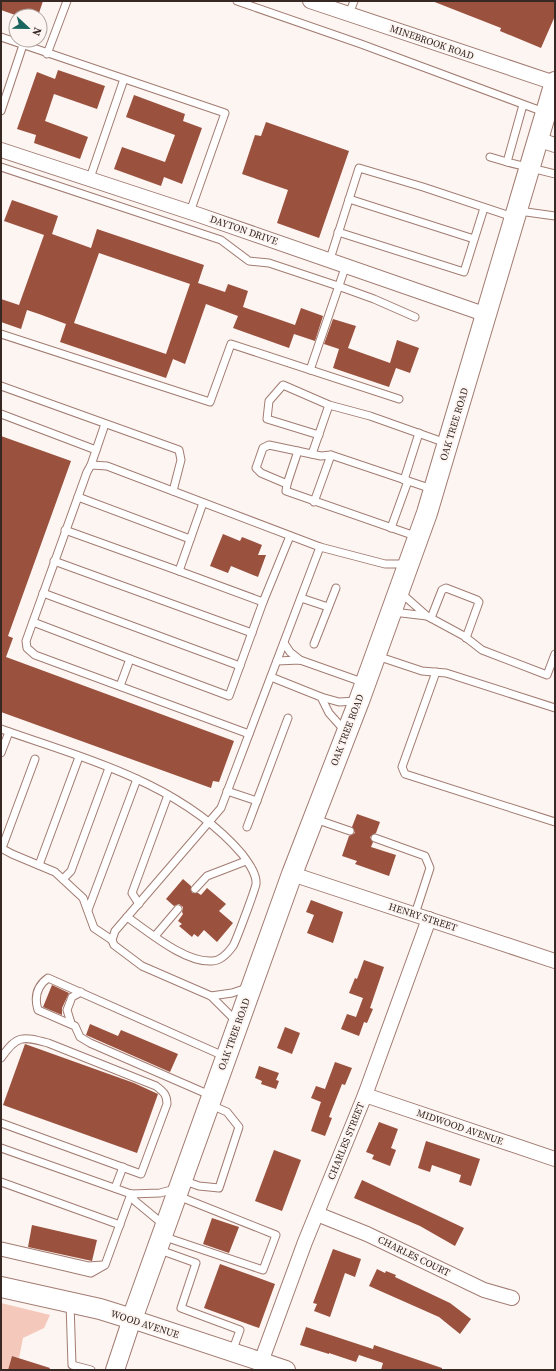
<svg xmlns="http://www.w3.org/2000/svg" width="556" height="1371" font-family="'Source Serif 4',serif">
<style>
.green{fill:#f5c8bc}
.building{fill:#9a513e;fill-rule:evenodd}
.lines{fill:none;stroke-linecap:round;stroke-linejoin:round}
.service-casing{stroke:#a27c72;stroke-width:9}
.minor-casing{stroke:#a27c72;stroke-width:16}
.tertiary-casing{stroke:#a27c72;stroke-width:20}
.secondary-casing{stroke:#a27c72;stroke-width:22}
.service{stroke:#fff;stroke-width:7}
.minor{stroke:#fff;stroke-width:14}
.tertiary{stroke:#fff;stroke-width:18}
.secondary{stroke:#fff;stroke-width:20}
.labels{text-anchor:middle;dominant-baseline:central;stroke-width:4;stroke-linejoin:round;paint-order:stroke}
.street-label{font-size:10px;fill:#372823;stroke:#fdf5f2}
</style>
<rect width="100%" height="100%" fill="#fdf5f2"/>
<polygon class="green" points="1,1303 50,1315 44,1328 23,1338 19,1358 12,1356 8,1370 1,1370"/>
<g class="building">
<polygon points="1,1 43,1 38,16 18,16 1,10"/>
<polygon points="432,1 555,1 555,16 541,48 500,31 501,28"/>
<polygon points="58,70 105,86 97,109 54,94 45,121 88,137 80,159 34,143 36,135 17,129 37,72 55,79"/>
<polygon points="134,95 185,114 183,121 202,128 182,184 164,177 161,186 114,169 122,147 165,162 175,135 126,117"/>
<polygon points="266,122 349,151 319,238 277,223 288,190 242,174 255,135 261,136"/>
<path d="M 12,200 L 58,216 L 52,234 L 91,248 L 97,229 L 204,265 L 198,283 L 225,292 L 228,284 L 248,291 L 243,307 L 295,325 L 301,308 L 323,316 L 315,341 L 294,334 L 289,348 L 233,328 L 238,316 L 206,304 L 185,364 L 173,359 L 166,378 L 60,342 L 66,324 L 39,314 L 27,310 L 21,329 L 1,322 L 1,299 L 19,305 L 44,235 L 4,221 ZM 99,253 L 190,284 L 166,354 L 74,323 Z"/>
<polygon points="333,319 356,326 348,348 390,363 397,340 419,348 410,373 396,368 389,387 333,368 339,349 324,344"/>
<polygon points="1,436 71,461 8,636 13,638 6,657 234,741 219,782 213,781 211,788 1,712"/>
<polygon points="223,534 240,541 242,537 262,545 258,555 266,555 258,577 231,566 228,573 210,566"/>
<polygon points="357,814 380,822 376,833 370,837 373,842 371,847 396,855 389,876 355,864 357,861 342,856 349,836 355,833 352,827"/>
<polygon points="183,879 191,886 192,893 198,893 201,895 207,888 226,904 219,911 233,923 217,942 204,930 198,937 194,934 192,937 179,926 182,924 178,921 183,914 182,912 183,907 179,904 174,906 166,899"/>
<polygon points="311,900 343,912 333,943 307,933 314,915 306,912"/>
<polygon points="364,960 384,967 370,1008 373,1009 367,1023 364,1022 359,1036 341,1029 347,1014 356,1017 363,998 349,993 355,978 357,979"/>
<polygon points="52,985 69,993 62,1008 62,1015 43,1007"/>
<polygon points="90,1024 118,1036 121,1030 178,1054 170,1072 86,1035"/>
<polygon points="285,1027 300,1033 292,1054 277,1048"/>
<polygon points="25,1044 134,1083 158,1094 137,1153 3,1105"/>
<polygon points="335,1062 352,1068 345,1085 342,1084 329,1117 332,1118 325,1136 311,1131 321,1102 311,1098 316,1086 325,1089"/>
<polygon points="259,1066 279,1073 276,1080 279,1081 276,1089 261,1084 262,1081 255,1078"/>
<polygon points="379,1122 398,1129 391,1148 396,1150 390,1166 372,1159 374,1155 366,1152"/>
<polygon points="426,1141 480,1159 471,1186 459,1182 461,1175 432,1165 430,1172 418,1168"/>
<polygon points="274,1150 301,1160 282,1211 255,1201"/>
<polygon points="362,1180 464,1228 455,1246 420,1226 354,1198"/>
<polygon points="212,1218 239,1227 229,1253 203,1244"/>
<polygon points="32,1225 97,1240 92,1261 28,1247"/>
<polygon points="333,1249 361,1259 355,1277 345,1273 330,1317 314,1311 317,1304 313,1303"/>
<polygon points="220,1264 275,1284 259,1328 204,1308"/>
<polygon points="377,1269 385,1273 386,1271 396,1275 395,1277 450,1303 471,1319 460,1334 439,1317 369,1286"/>
<polygon points="306,1327 373,1349 374,1345 442,1368 442,1370 381,1370 383,1363 359,1355 356,1362 329,1353 329,1354 300,1345"/>
<polygon points="12,1356 50,1368 49,1370 8,1370"/>
</g>
<g class="lines">
<g class="service-casing">
<g id="service">
<polyline points="237,1 361,44 544,112"/>
<polyline points="349,14 354,1"/>
<polyline points="1,37 225,113 190,212"/>
<polyline points="47,54 67,1"/>
<polyline points="523,105 507,162 555,174"/>
<polyline points="1,111 23,45"/>
<polyline points="490,157 507,162"/>
<polyline points="1,167 221,240 249,261 269,263 338,286 374,299 415,317"/>
<polyline points="90,178 124,79"/>
<polyline points="349,199 474,239"/>
<polyline points="519,211 555,216"/>
<polyline points="338,232 464,272 484,208"/>
<polyline points="330,259 359,168 423,187 513,217"/>
<polyline points="1,334 210,402 231,344 399,399"/>
<polyline points="310,370 346,265"/>
<polyline points="1,386 179,450 181,460 173,491"/>
<polyline points="1,414 96,450"/>
<polyline points="319,435 267,419 269,401 283,385 329,405 370,416 446,443"/>
<polyline points="312,454 329,405"/>
<polyline points="91,465 105,424"/>
<polyline points="404,480 419,433"/>
<polyline points="287,484 298,451"/>
<polyline points="78,497 190,539"/>
<polyline points="314,502 331,455"/>
<polyline points="203,503 179,571 263,602 290,536"/>
<polyline points="391,528 408,481"/>
<polyline points="65,530 179,571"/>
<polyline points="418,537 286,491 287,484 261,473 256,468 263,448 269,445 321,456 331,455 432,489"/>
<polyline points="54,561 252,633"/>
<polyline points="43,593 240,666"/>
<polyline points="301,598 328,607"/>
<polyline points="393,612 427,616 400,592"/>
<polyline points="427,616 464,636 482,650 547,675 555,654"/>
<polyline points="431,618 442,590 446,588 477,600 479,602 466,638"/>
<polyline points="33,622 130,659"/>
<polyline points="284,643 290,652 300,660"/>
<polyline points="314,644 336,588"/>
<polyline points="377,656 422,671 446,673 555,708"/>
<polyline points="277,661 300,660 365,683"/>
<polyline points="436,672 402,767 405,774 555,822"/>
<polyline points="271,677 321,697 329,713 345,731"/>
<polyline points="120,686 130,659 229,696 263,602"/>
<polyline points="321,697 339,702 356,701"/>
<path d="M 1,729 C 86,759 181,783 242,854 C 248,862 257,874 256,884 C 255,890 236,941 233,946 C 228,953 221,961 212,961 C 185,963 149,932 127,917"/>
<polyline points="249,734 35,655 27,648 26,641 87,472 91,465 107,466 320,547 385,564 406,564"/>
<polyline points="1,753 9,732"/>
<polyline points="227,791 257,801"/>
<polyline points="315,819 350,831"/>
<polyline points="247,827 288,718"/>
<polyline points="375,838 425,856 430,868 415,914"/>
<polyline points="1,848 12,854 55,872 83,898 94,928 112,940"/>
<polyline points="2,848 35,759"/>
<polyline points="39,865 79,757"/>
<polyline points="63,879 71,871 109,768"/>
<polyline points="195,889 207,876 246,861"/>
<polyline points="139,904 132,893 168,795"/>
<polyline points="88,910 137,779"/>
<polyline points="155,936 178,909"/>
<polyline points="211,996 232,993 247,988"/>
<polyline points="237,1022 211,996 142,966 114,945 112,940 115,931 221,808 320,547"/>
<polyline points="71,1023 67,1010 72,997 81,992"/>
<path d="M 1,1058 C 17,1035 22,1036 48,1043 L 156,1086 C 164,1092 167,1095 167,1104 L 141,1174 L 1,1123"/>
<path d="M 212,1096 L 90,1043 L 80,1037 L 75,1026 L 38,1010 C 34,997 37,986 48,978 L 226,1057"/>
<polyline points="1,1148 131,1194 160,1193 175,1189"/>
<polyline points="182,1180 199,1186 219,1188 239,1127 227,1112 211,1105"/>
<polyline points="1,1182 120,1225"/>
<polyline points="115,1188 123,1167"/>
<polyline points="131,1194 135,1201 164,1225"/>
<polyline points="162,1236 263,1270 276,1235 178,1196"/>
<polyline points="1,1246 88,1266 103,1265"/>
<polyline points="157,1249 196,1263 181,1308 240,1330 232,1352"/>
<polyline points="1,1252 91,1273 105,1265 131,1194"/>
<polyline points="70,1303 72,1365 91,1370"/>
</g>
</g>
<g class="minor-casing">
<g id="minor">
<polyline points="310,1 555,83"/>
<polyline points="537,139 555,145"/>
<polyline points="1,150 199,215 487,315"/>
<polyline points="292,874 555,961"/>
<polyline points="365,1095 555,1159"/>
<polyline points="317,1214 367,1234 484,1290 512,1298"/>
<polyline points="261,1362 305,1242 365,1095 429,919"/>
</g>
</g>
<g class="tertiary-casing">
<polyline id="tertiary" points="115,1370 132,1319 286,1370"/>
</g>
<g class="secondary-casing">
<polyline id="secondary" points="1,1287 100,1309 132,1319 292,874 359,701 427,513 555,82"/>
</g>
<use href="#service" class="service"/>
<use href="#minor" class="minor"/>
<use href="#tertiary" class="tertiary"/>
<use href="#secondary" class="secondary"/>
</g>
<g class="labels">
<g class="street-label">
<text transform="translate(432 42) rotate(19)">MINEBROOK ROAD</text>
<text transform="translate(244 230) rotate(19)">DAYTON DRIVE</text>
<text transform="translate(454 424) rotate(-73)">OAK TREE ROAD</text>
<text transform="translate(347 730) rotate(-69)">OAK TREE ROAD</text>
<text transform="translate(423 917) rotate(18)">HENRY STREET</text>
<text transform="translate(234 1034) rotate(-70)">OAK TREE ROAD</text>
<text transform="translate(460 1127) rotate(19)">MIDWOOD AVENUE</text>
<text transform="translate(346 1141) rotate(-68)">CHARLES STREET</text>
<text transform="translate(414 1256) rotate(26)">CHARLES COURT</text>
<text transform="translate(145 1324) rotate(18)">WOOD AVENUE</text>
</g>
</g>
<rect width="556" height="1371" fill="none" stroke="#372823" stroke-width="4"/>
<g transform="translate(28 28) rotate(112)"><circle r="19" fill="#fdf5f2" stroke="#aea39f"/>
<path d="M0-3L7 15L0 10L-7 15Z" fill="#1a655e"/>
<text y="-6" font-size="11" font-weight="bold" text-anchor="middle" fill="#372823">N</text>
</g>
</svg>
